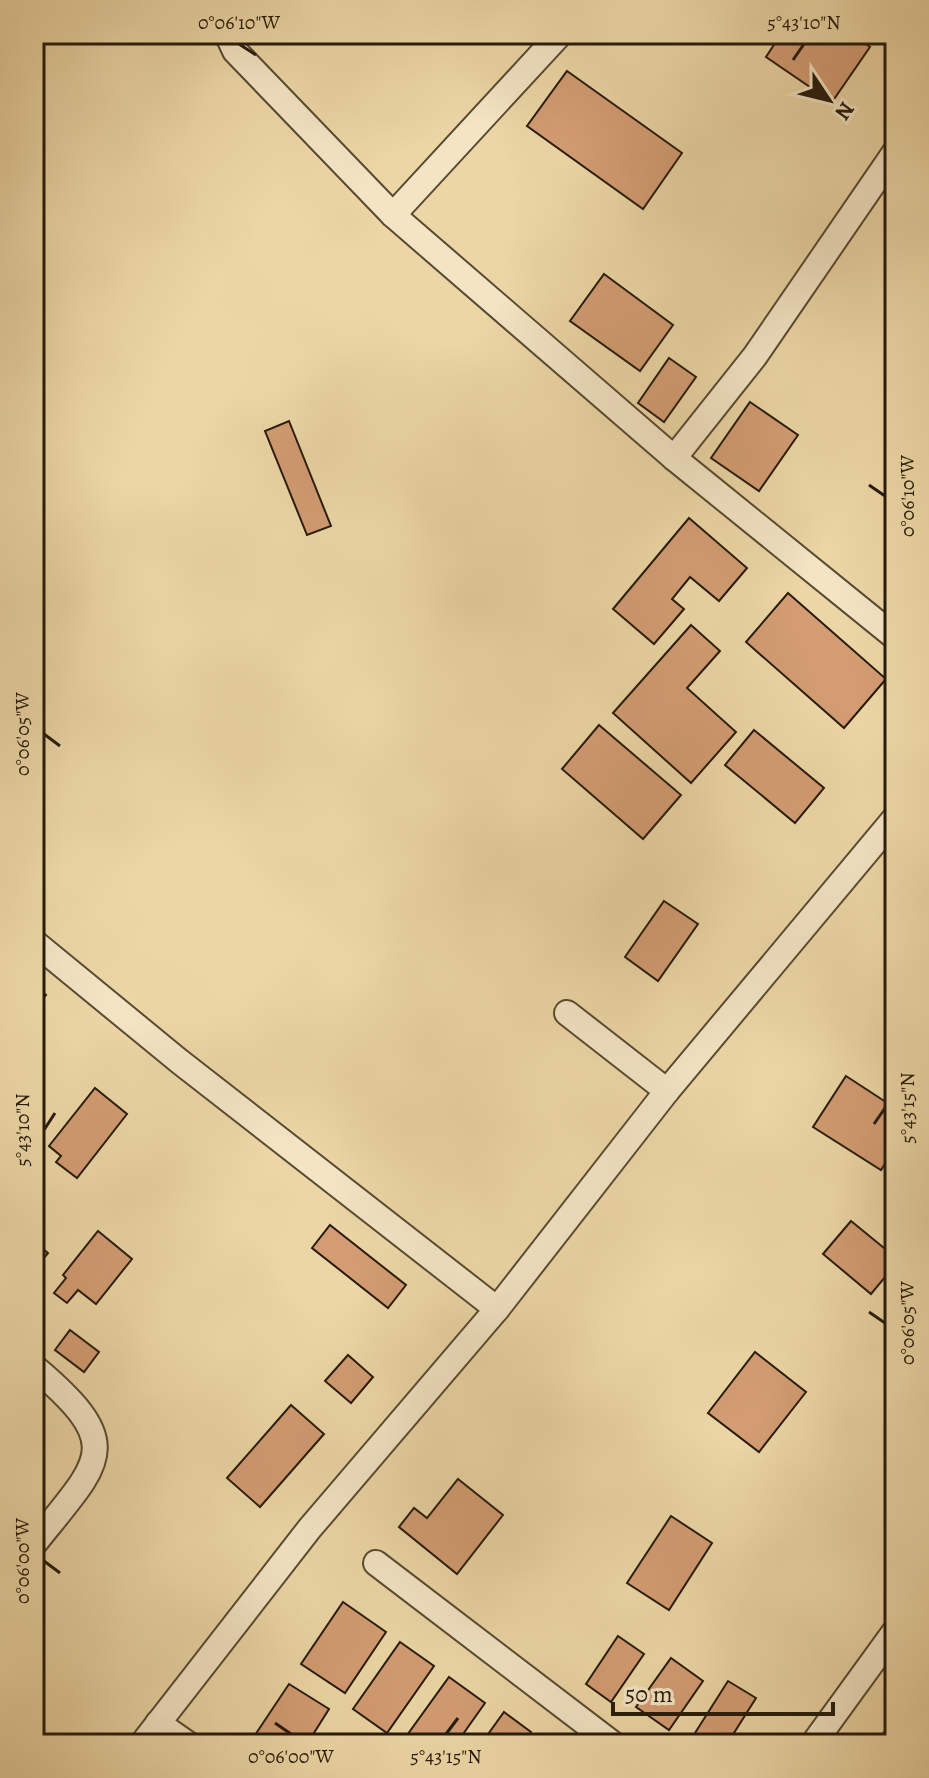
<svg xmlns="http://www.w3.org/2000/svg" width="929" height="1778" font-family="Alegreya,serif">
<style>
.building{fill:#d39c73;stroke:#261b0b;stroke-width:2}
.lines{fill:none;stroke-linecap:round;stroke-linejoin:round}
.street-casing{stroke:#584a32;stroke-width:28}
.street{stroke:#f3e4c4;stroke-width:24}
.ticks{fill:none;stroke:#261b0b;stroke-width:3}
.neatline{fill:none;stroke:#261b0b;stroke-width:3}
.ticks-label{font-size:20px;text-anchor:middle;fill:#261b0b}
</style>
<rect width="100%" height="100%" fill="#ecd6a5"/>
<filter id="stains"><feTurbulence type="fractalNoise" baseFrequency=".0025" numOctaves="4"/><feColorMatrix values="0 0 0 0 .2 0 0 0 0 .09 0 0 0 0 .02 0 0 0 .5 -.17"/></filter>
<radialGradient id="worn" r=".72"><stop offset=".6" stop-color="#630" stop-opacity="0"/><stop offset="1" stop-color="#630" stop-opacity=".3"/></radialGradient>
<g class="building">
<polygon points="781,34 851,34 870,47 832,102 766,57"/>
<polygon points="567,71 682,153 643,209 527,126"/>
<polygon points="604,274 673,325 640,371 570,321"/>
<polygon points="669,358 696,377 664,422 638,403"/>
<polygon points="750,402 798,435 759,491 711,458"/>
<polygon points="289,421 331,526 307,535 265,431"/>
<polygon points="689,518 747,568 719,601 690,577 672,599 684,609 654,644 613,609"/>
<polygon points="788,593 886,679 844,728 746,642"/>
<polygon points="691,625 720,651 687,688 736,732 691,783 613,713"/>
<polygon points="599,725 681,795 643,839 562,769"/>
<polygon points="754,730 824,788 795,823 725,765"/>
<polygon points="664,901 698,924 658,981 625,957"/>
<polygon points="34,985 46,995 34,1011"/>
<polygon points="846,1076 895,1108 895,1148 881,1170 813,1127"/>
<polygon points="95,1088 127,1114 77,1178 56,1162 61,1156 49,1146"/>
<polygon points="851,1221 895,1257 895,1265 871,1294 823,1254"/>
<polygon points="330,1225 406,1285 388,1308 312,1248"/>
<polygon points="98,1231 132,1259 96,1304 78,1290 67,1303 54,1293 66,1278 63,1275"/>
<polygon points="34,1241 48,1253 34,1270"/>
<polygon points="70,1330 99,1352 84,1372 55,1350"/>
<polygon points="755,1352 806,1392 759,1452 708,1413"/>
<polygon points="348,1355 373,1377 351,1403 325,1381"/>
<polygon points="291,1405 324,1434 260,1507 227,1478"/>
<polygon points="458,1479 503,1515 457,1574 399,1527 414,1508 427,1518"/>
<polygon points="671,1516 712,1543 669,1610 627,1583"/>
<polygon points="343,1602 386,1632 345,1693 301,1664"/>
<polygon points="618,1636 644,1654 611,1702 586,1684"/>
<polygon points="400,1642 434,1666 387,1733 353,1709"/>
<polygon points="671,1658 703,1681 669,1730 636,1707"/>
<polygon points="449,1677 485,1703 456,1744 414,1744 405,1738"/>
<polygon points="728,1681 756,1698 727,1744 688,1744"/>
<polygon points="289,1684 329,1709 307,1744 262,1744 253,1738"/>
<polygon points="504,1712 531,1732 523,1744 481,1744"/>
<polygon points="893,1719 895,1744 876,1744"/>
</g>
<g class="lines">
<g class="street-casing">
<g id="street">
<polyline points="227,34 235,51 393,215 674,458 895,637"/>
<polyline points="393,215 560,34"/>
<polyline points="674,458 755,356 895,152"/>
<polyline points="34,942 179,1061 497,1309"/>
<polyline points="567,1013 667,1091"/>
<path d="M 34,1367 C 128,1446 101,1460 34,1544"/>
<polyline points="376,1563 613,1744"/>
<polyline points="158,1723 188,1744"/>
<polyline points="142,1744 310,1528 497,1309 667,1091 895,818"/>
<polyline points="813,1744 895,1631"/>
</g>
</g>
<use href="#street" class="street"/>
</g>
<path class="ticks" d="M 239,44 L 256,55M 793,60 L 804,44M 869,485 L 885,496M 44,734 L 60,746M 874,1124 L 885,1108M 44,1130 L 55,1113M 869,1312 L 885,1323M 44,1561 L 60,1573M 275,1723 L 291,1734M 446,1734 L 458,1718"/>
<rect width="929" height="1778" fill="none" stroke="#ecd6a5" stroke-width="88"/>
<g transform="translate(829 100) rotate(125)" stroke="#f3e4c4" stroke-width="6" paint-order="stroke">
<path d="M0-6L14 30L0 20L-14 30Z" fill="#261b0b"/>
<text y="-12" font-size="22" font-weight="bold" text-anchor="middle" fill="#261b0b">N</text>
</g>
<path d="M613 1702v12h220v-12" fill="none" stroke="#261b0b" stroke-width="4"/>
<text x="625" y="1702" font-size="24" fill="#261b0b" stroke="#f3e4c4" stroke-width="6" paint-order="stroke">50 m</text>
<rect x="44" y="44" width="841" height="1690" class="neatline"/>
<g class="ticks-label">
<text x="239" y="29">0°06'10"W</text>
<text x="804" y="29">5°43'10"N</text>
<text transform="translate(907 496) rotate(-90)" y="7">0°06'10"W</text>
<text transform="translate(22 734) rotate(-90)" y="7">0°06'05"W</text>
<text transform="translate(907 1108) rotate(-90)" y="7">5°43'15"N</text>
<text transform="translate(22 1130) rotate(-90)" y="7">5°43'10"N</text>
<text transform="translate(907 1323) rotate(-90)" y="7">0°06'05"W</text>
<text transform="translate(22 1561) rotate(-90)" y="7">0°06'00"W</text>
<text x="291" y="1763">0°06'00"W</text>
<text x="446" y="1763">5°43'15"N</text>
</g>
<rect width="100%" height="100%" filter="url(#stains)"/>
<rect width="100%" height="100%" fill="url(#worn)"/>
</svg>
